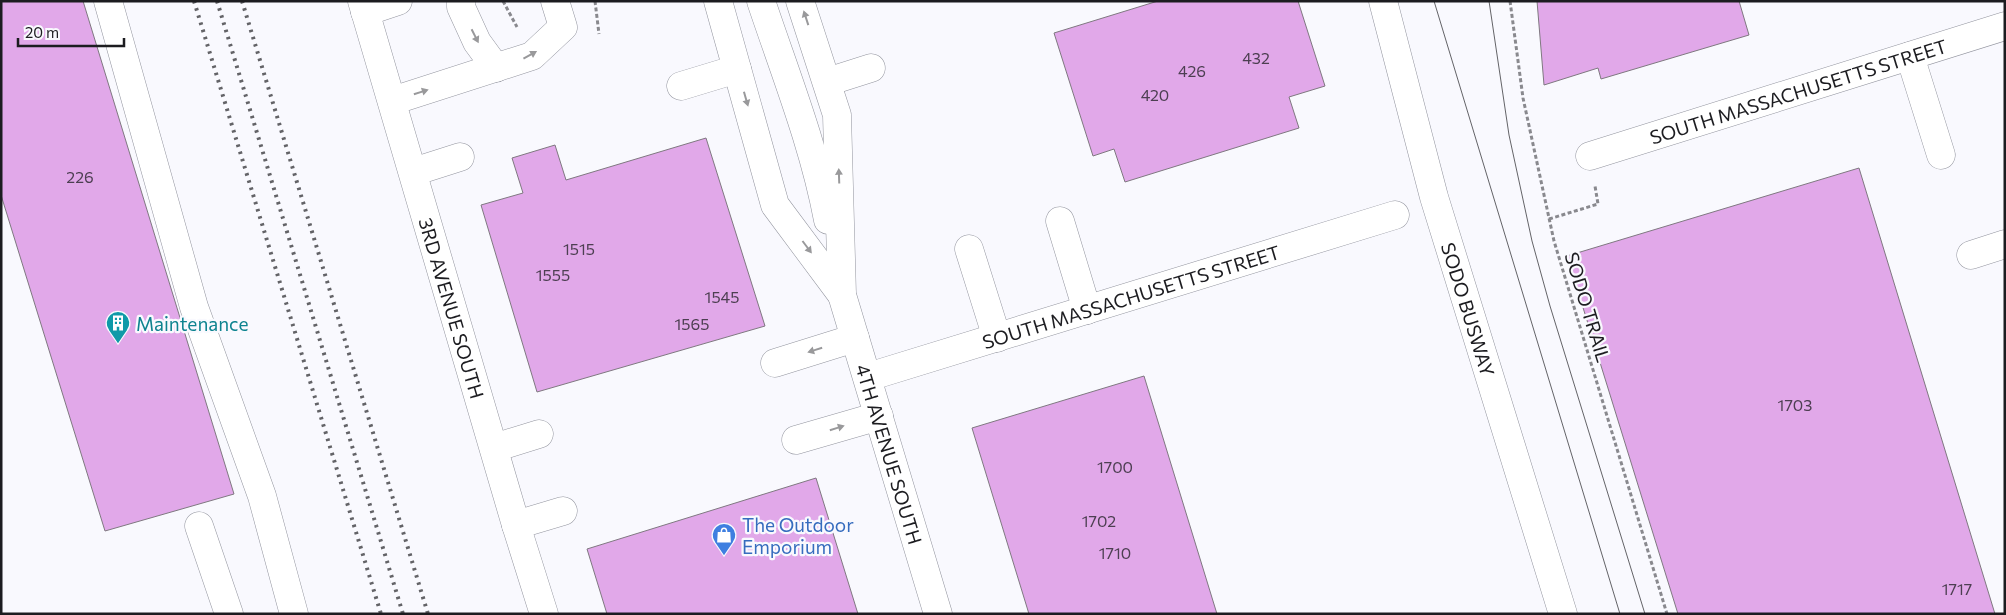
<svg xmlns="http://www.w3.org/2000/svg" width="2006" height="615" font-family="Commissioner,sans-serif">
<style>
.building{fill:#e1a8e9;stroke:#7f7880}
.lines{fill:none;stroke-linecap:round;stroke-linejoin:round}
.minor-casing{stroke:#93959f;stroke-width:29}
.major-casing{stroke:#93959f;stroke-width:29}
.path{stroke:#89898e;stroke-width:3;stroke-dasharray:4 2.5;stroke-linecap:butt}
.minor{stroke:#fff;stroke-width:28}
.major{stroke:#fff;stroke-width:28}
.tram{stroke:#636367;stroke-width:1}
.rail{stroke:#636367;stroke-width:4;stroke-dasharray:2.5 5;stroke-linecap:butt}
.oneway{fill:#99999b}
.labels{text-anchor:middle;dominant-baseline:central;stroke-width:4.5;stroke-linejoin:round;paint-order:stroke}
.number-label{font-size:16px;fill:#4d3f52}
.street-label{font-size:19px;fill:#1c1c20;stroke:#f9f9fe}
.culture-label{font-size:19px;fill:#0d838f;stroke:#f9f9fe;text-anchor:start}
.shop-label{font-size:19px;fill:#366cbe;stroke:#f9f9fe;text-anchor:start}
</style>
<rect width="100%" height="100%" fill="#f9f9fe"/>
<g class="building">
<polygon points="1,1 83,1 234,494 105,531 1,195"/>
<polygon points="1158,1 1298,1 1325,86 1289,97 1299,128 1125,182 1114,149 1093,156 1054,33"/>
<polygon points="1537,1 1739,1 1749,35 1601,79 1598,68 1544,85"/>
<polygon points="706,138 765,326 537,392 481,205 523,193 512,158 555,145 566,180"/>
<polygon points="1859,168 1995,614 1678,614 1567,256"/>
<polygon points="1144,376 1217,614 1029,614 972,428"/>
<polygon points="816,478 858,614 607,614 587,549"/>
</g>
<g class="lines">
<g class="minor-casing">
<g id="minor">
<polyline points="108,1 194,307 262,496 294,614"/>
<path id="s1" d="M 362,1 L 516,525 L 544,614"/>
<polyline points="461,1 461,7 477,42 496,68"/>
<path id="s2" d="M 1383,1 L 1434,197 L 1563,614"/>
<polyline points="365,12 398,1"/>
<polyline points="1910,56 1941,155"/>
<polyline points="827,82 871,68"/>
<polyline points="681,86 737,69"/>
<polyline points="392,101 532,56 563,27 555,1"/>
<path id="s3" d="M 1590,156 L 2005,26"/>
<polyline points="413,172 460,157"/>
<polyline points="1060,221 1087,310"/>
<polyline points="969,249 997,338"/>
<polyline points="1971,255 2005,244"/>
<polyline points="775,363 855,338"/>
<path id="s4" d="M 868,377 L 1395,215"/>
<polyline points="796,440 879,416"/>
<polyline points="494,448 539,434"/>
<polyline points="516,525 563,511"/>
<polyline points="199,526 229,614"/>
</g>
</g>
<g class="major-casing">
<g id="major">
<polyline points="718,1 775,205 842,295"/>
<path d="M 761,1 C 785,73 814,145 828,220"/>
<path id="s5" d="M 800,1 L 837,115 L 842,295 L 938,614"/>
</g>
</g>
<g class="path">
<polyline points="503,1 517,27"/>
<polyline points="595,1 599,34"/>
<polyline points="1510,1 1523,98 1554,241 1667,614"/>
<polyline points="1549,219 1598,204 1595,186"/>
</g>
<use href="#minor" class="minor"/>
<use href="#major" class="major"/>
<g class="tram">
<polyline points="1434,1 1620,614"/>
<polyline points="1489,1 1509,135 1532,241 1550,306 1645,614"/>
</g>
<g class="rail">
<polyline points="194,1 381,614"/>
<polyline points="217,1 403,614"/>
<polyline points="242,1 428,614"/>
</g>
</g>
<defs><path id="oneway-solid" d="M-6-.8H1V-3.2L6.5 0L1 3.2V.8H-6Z" transform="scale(1.25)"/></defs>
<g class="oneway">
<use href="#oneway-solid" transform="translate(806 18) rotate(-108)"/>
<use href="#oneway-solid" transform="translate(475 36) rotate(63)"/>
<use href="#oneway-solid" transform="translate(530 55) rotate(-29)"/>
<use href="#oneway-solid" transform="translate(421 92) rotate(-18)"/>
<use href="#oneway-solid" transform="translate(746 99) rotate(74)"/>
<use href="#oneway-solid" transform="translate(839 176) rotate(-92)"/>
<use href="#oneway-solid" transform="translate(807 247) rotate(53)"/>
<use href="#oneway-solid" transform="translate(815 350) rotate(163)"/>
<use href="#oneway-solid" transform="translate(837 428) rotate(-17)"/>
</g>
<defs>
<g id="building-pin" transform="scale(1.25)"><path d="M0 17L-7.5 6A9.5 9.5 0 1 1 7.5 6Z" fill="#0f9aa8" stroke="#f9f9fe"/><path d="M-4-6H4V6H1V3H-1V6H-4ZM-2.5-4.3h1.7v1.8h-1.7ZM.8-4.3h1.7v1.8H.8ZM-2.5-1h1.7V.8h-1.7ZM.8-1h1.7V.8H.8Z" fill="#fff"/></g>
<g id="shop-pin" transform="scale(1.25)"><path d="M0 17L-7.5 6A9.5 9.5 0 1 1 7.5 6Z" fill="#3f7fe0" stroke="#f9f9fe"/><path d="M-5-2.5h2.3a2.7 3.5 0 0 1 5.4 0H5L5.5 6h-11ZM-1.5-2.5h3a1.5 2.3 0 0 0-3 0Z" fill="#fff"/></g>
</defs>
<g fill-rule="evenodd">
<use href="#building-pin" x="118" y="323"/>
<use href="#shop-pin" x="724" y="535"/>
</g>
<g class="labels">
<g class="number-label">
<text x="1256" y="57">432</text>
<text x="1192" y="70">426</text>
<text x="1155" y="94">420</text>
<text x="80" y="176">226</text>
<text x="579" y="248">1515</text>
<text x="553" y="274">1555</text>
<text x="722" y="296">1545</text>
<text x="692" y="323">1565</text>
<text x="1795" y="404">1703</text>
<text x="1115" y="466">1700</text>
<text x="1099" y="520">1702</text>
<text x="1115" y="552">1710</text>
<text x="1957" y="588">1717</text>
</g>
<g class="street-label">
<text stroke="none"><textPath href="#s3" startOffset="218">SOUTH MASSACHUSETTS STREET</textPath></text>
<text stroke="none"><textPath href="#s4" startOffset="275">SOUTH MASSACHUSETTS STREET</textPath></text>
<text transform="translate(1588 307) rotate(73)">SODO TRAIL</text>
<text stroke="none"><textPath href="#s1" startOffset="320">3RD AVENUE SOUTH</textPath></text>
<text stroke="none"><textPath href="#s2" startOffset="320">SODO BUSWAY</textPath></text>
<text stroke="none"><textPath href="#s5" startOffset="466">4TH AVENUE SOUTH</textPath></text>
</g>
<g class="culture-label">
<text x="136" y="323">Maintenance</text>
</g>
<g class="shop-label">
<text x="742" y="524">The Outdoor<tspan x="742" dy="22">Emporium</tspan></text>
</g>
</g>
<rect width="2006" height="615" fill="none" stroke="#1c1c20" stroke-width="5"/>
<path d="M18 38v8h106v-8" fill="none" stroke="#1c1c20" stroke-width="2.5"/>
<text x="25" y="38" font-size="15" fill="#1c1c20" stroke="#f9f9fe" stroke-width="4" paint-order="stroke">20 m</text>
</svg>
